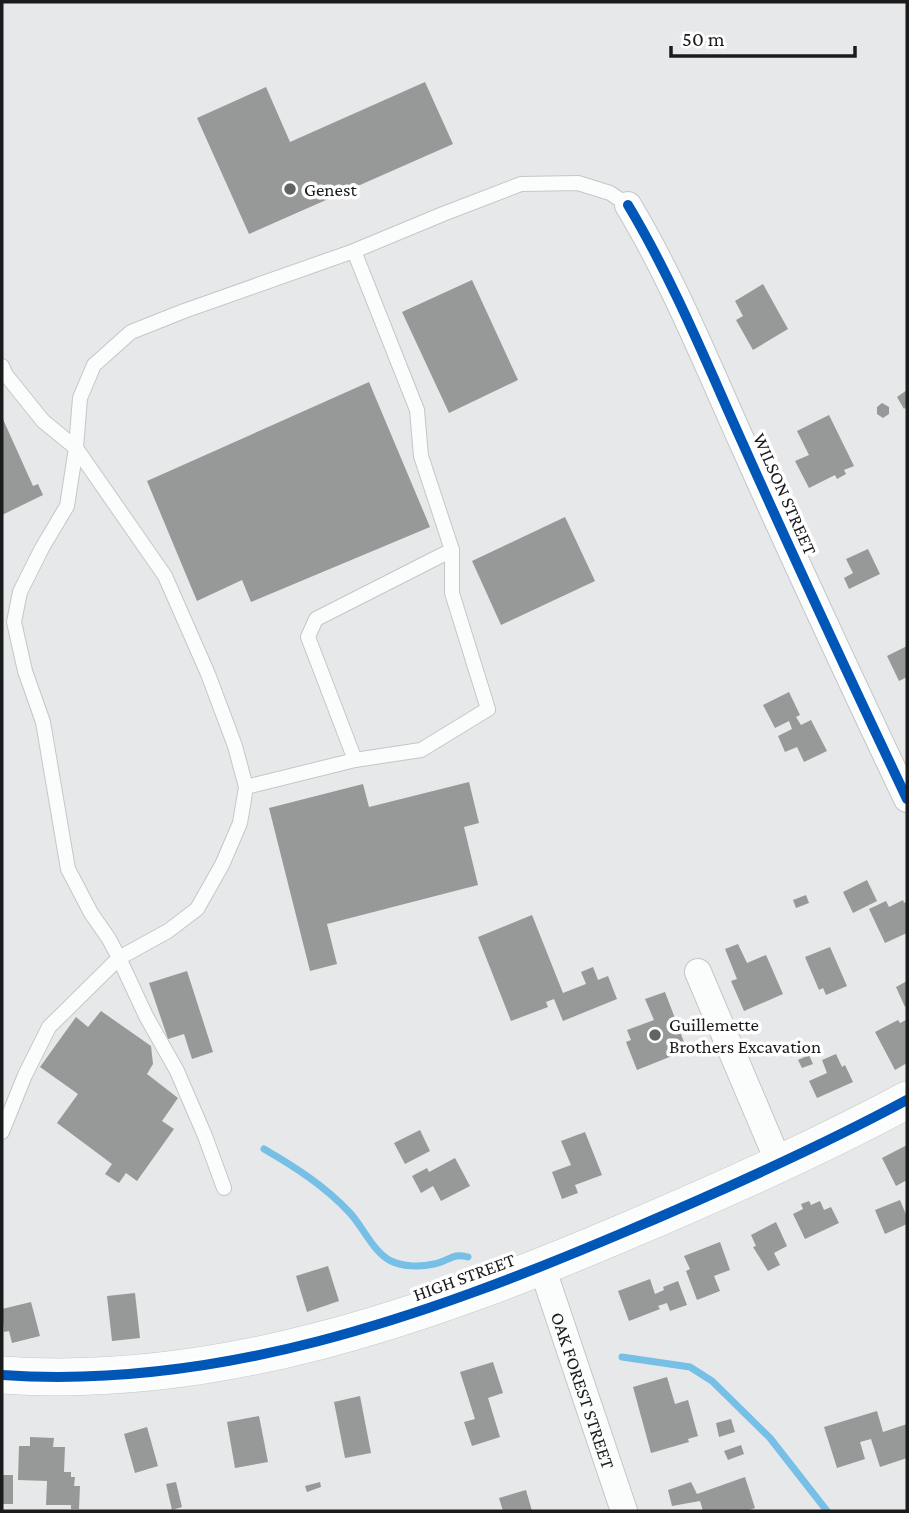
<svg xmlns="http://www.w3.org/2000/svg" width="909" height="1513" font-family="'Crimson Pro',serif">
<style>
.lines{fill:none;stroke-linecap:round;stroke-linejoin:round}
.stream{stroke:#76bfe6;stroke-width:7}
.building{fill:#979898}
.lane-casing{stroke:#c6c6c7;stroke-width:16}
.street-casing{stroke:#c6c6c7;stroke-width:28}
.secondary-casing{stroke:#c6c6c7;stroke-width:38}
.lane{stroke:#fbfcfc;stroke-width:14}
.street{stroke:#fbfcfc;stroke-width:26}
.secondary{stroke:#fbfcfc;stroke-width:37}
.cycleway-casing{stroke:#fff;stroke-width:15}
.cycleway{stroke:#0057b8;stroke-width:10}
.poi-dot{fill:#626364;stroke:#fff;stroke-width:2.5}
.labels{text-anchor:middle;dominant-baseline:central;stroke-width:7;stroke-linejoin:round;paint-order:stroke}
.poi-label{font-size:19px;fill:#1b1b1c;stroke:#fff;text-anchor:start}
.street-label{font-size:19px;fill:#1b1b1c;stroke:#fff}
</style>
<rect width="100%" height="100%" fill="#e7e8e9"/>
<g class="lines">
<g class="stream">
<path d="M 264,1149 C 295,1167 325,1186 350,1213 C 363,1227 373,1252 391,1261 C 403,1267 421,1267 434,1264 C 448,1262 453,1252 468,1257"/>
<polyline points="622,1357 690,1367 712,1381 770,1438 827,1511"/>
</g>
</g>
<g class="building">
<polygon points="425,82 453,144 249,234 197,118 266,87 290,142"/>
<polygon points="472,280 518,380 449,413 402,312"/>
<polygon points="763,284 788,329 753,350 736,320 743,316 735,301"/>
<polygon points="369,382 430,527 251,602 242,580 197,601 147,481"/>
<polygon points="907,390 907,406 904,409 897,397"/>
<polygon points="882,403 889,407 889,414 883,418 877,414 877,407"/>
<polygon points="829,415 854,466 844,470 846,474 837,479 835,475 809,488 795,461 809,455 797,431"/>
<polygon points="2,417 33,486 38,484 43,495 2,515"/>
<polygon points="565,517 595,581 501,625 472,561"/>
<polygon points="868,549 880,574 849,589 844,578 853,573 846,559"/>
<polygon points="907,646 907,677 899,681 887,656"/>
<polygon points="789,692 800,715 796,717 801,725 811,720 827,751 804,762 797,747 785,752 778,736 792,729 789,721 775,728 763,705"/>
<polygon points="469,782 479,823 464,827 478,885 327,924 337,964 310,971 269,808 363,784 369,807"/>
<polygon points="867,880 877,901 853,913 843,892"/>
<polygon points="806,895 809,903 796,908 793,900"/>
<polygon points="903,900 904,903 907,901 907,933 885,943 869,909 886,901 889,907"/>
<polygon points="532,915 563,993 586,984 581,972 593,967 598,980 608,976 617,999 563,1021 554,999 546,1002 548,1007 511,1021 478,937"/>
<polygon points="738,944 747,963 766,955 783,994 744,1011 731,981 737,979 725,949"/>
<polygon points="830,947 847,986 826,995 823,988 819,990 805,957"/>
<polygon points="187,971 213,1052 192,1059 184,1034 168,1039 149,983"/>
<polygon points="907,981 907,1005 905,1007 896,987"/>
<polygon points="665,992 687,1050 637,1070 626,1042 631,1040 627,1030 654,1020 645,999"/>
<polygon points="101,1011 151,1046 153,1064 147,1074 178,1098 162,1121 174,1129 137,1181 126,1173 119,1183 105,1174 112,1164 57,1123 78,1094 40,1067 76,1017 88,1027"/>
<polygon points="898,1020 900,1023 906,1020 907,1023 907,1063 895,1070 875,1032"/>
<polygon points="836,1054 842,1067 845,1065 853,1082 817,1098 809,1081 827,1073 822,1060"/>
<polygon points="809,1055 813,1064 802,1068 798,1060"/>
<polygon points="420,1130 430,1151 405,1164 394,1143"/>
<polygon points="585,1132 602,1175 575,1185 578,1193 562,1199 552,1172 571,1165 561,1141"/>
<polygon points="907,1145 907,1180 896,1186 882,1158"/>
<polygon points="455,1158 470,1186 441,1201 433,1186 421,1193 412,1176 427,1168 429,1172"/>
<polygon points="900,1200 907,1217 907,1224 885,1234 875,1210"/>
<polygon points="809,1201 811,1205 820,1201 824,1210 831,1207 839,1223 805,1239 793,1214 803,1209 801,1204"/>
<polygon points="776,1222 787,1246 774,1253 780,1265 768,1271 753,1247 756,1246 751,1235"/>
<polygon points="720,1242 730,1270 714,1276 720,1291 697,1300 686,1271 690,1269 684,1256"/>
<polygon points="328,1266 339,1301 307,1312 296,1276"/>
<polygon points="650,1279 655,1294 664,1290 663,1287 678,1281 687,1305 670,1311 667,1303 658,1306 660,1309 629,1321 618,1291"/>
<polygon points="135,1293 140,1338 112,1341 107,1296"/>
<polygon points="31,1302 40,1336 12,1343 9,1331 4,1332 2,1309"/>
<polygon points="493,1362 503,1393 488,1398 500,1437 472,1446 464,1422 475,1419 460,1372"/>
<polygon points="667,1377 675,1404 688,1400 698,1436 688,1439 689,1442 651,1453 633,1387"/>
<polygon points="360,1396 371,1453 345,1458 334,1402"/>
<polygon points="877,1411 883,1432 907,1424 907,1458 880,1467 871,1439 860,1442 865,1459 837,1468 824,1427"/>
<polygon points="259,1416 268,1462 235,1468 227,1422"/>
<polygon points="731,1419 735,1432 719,1437 716,1423"/>
<polygon points="147,1427 158,1466 135,1473 124,1434"/>
<polygon points="30,1437 54,1438 53,1447 65,1447 64,1472 71,1472 71,1477 75,1477 74,1486 80,1486 79,1509 71,1509 71,1505 46,1505 47,1481 18,1480 19,1446 30,1446"/>
<polygon points="741,1445 744,1454 728,1460 724,1451"/>
<rect x="2" y="1475" width="11" height="29"/>
<polygon points="745,1477 755,1508 746,1511 703,1511 700,1501 672,1506 668,1490 691,1482 697,1494"/>
<polygon points="176,1482 182,1507 172,1510 166,1484"/>
<polygon points="320,1482 321,1487 307,1492 305,1486"/>
<polygon points="526,1490 532,1511 503,1511 499,1498"/>
</g>
<g class="lines">
<g class="lane-casing">
<g id="lane">
<polyline points="354,251 417,410 421,456 452,550 452,593 488,709 421,750 355,760 246,787 240,823 222,865 197,909 168,931 119,958 109,939 91,913 68,869 43,722 25,671 14,622 20,592 42,548 67,506 76,448 80,398 94,365 131,332 184,311 354,251 443,214 521,184 578,183 610,193 628,205"/>
<polyline points="2,366 6,375 43,421 76,448 165,576 208,674 235,746 246,787"/>
<polyline points="355,760 308,637 316,619 452,550"/>
<polyline points="2,1132 25,1075 49,1027 119,958 146,1016 177,1071 205,1136 224,1188"/>
</g>
</g>
<g class="street-casing">
<g id="street">
<path d="M 628,205 C 673,280 707,364 743,444 C 796,563 851,681 907,799"/>
<polyline points="698,972 779,1163"/>
<path id="s1" d="M 542,1267 L 624,1511"/>
</g>
</g>
<g class="secondary-casing">
<path id="secondary" d="M 2,1375 C 217,1390 424,1317 620,1234 C 717,1193 814,1150 907,1100"/>
</g>
<use href="#lane" class="lane"/>
<use href="#street" class="street"/>
<use href="#secondary" class="secondary"/>
<g class="cycleway-casing">
<g id="cycleway">
<path d="M 628,205 C 673,280 707,364 743,444 C 796,563 851,681 907,799"/>
<path d="M 2,1375 C 217,1390 424,1317 620,1234 C 717,1193 814,1150 907,1100"/>
</g>
</g>
<use href="#cycleway" class="cycleway"/>
</g>
<g class="poi-dot">
<circle cx="290" cy="189" r="7"/>
<circle cx="655" cy="1035" r="7"/>
</g>
<g class="labels">
<g class="poi-label">
<text x="304" y="189">Genest</text>
<text x="669" y="1024">Guillemette<tspan x="669" dy="22">Brothers Excavation</tspan></text>
</g>
<g class="street-label">
<text transform="translate(785 494) rotate(66)">WILSON STREET</text>
<text transform="translate(464 1277) rotate(-20)">HIGH STREET</text>
<text stroke="none"><textPath href="#s1" startOffset="130">OAK FOREST STREET</textPath></text>
</g>
</g>
<rect width="909" height="1513" fill="none" stroke="#1b1b1c" stroke-width="7"/>
<path d="M671 46v10h184v-10" fill="none" stroke="#1b1b1c" stroke-width="3.5"/>
<text x="682" y="46" font-size="21" fill="#1b1b1c" stroke="#ffffff" stroke-width="5" paint-order="stroke">50 m</text>
</svg>
